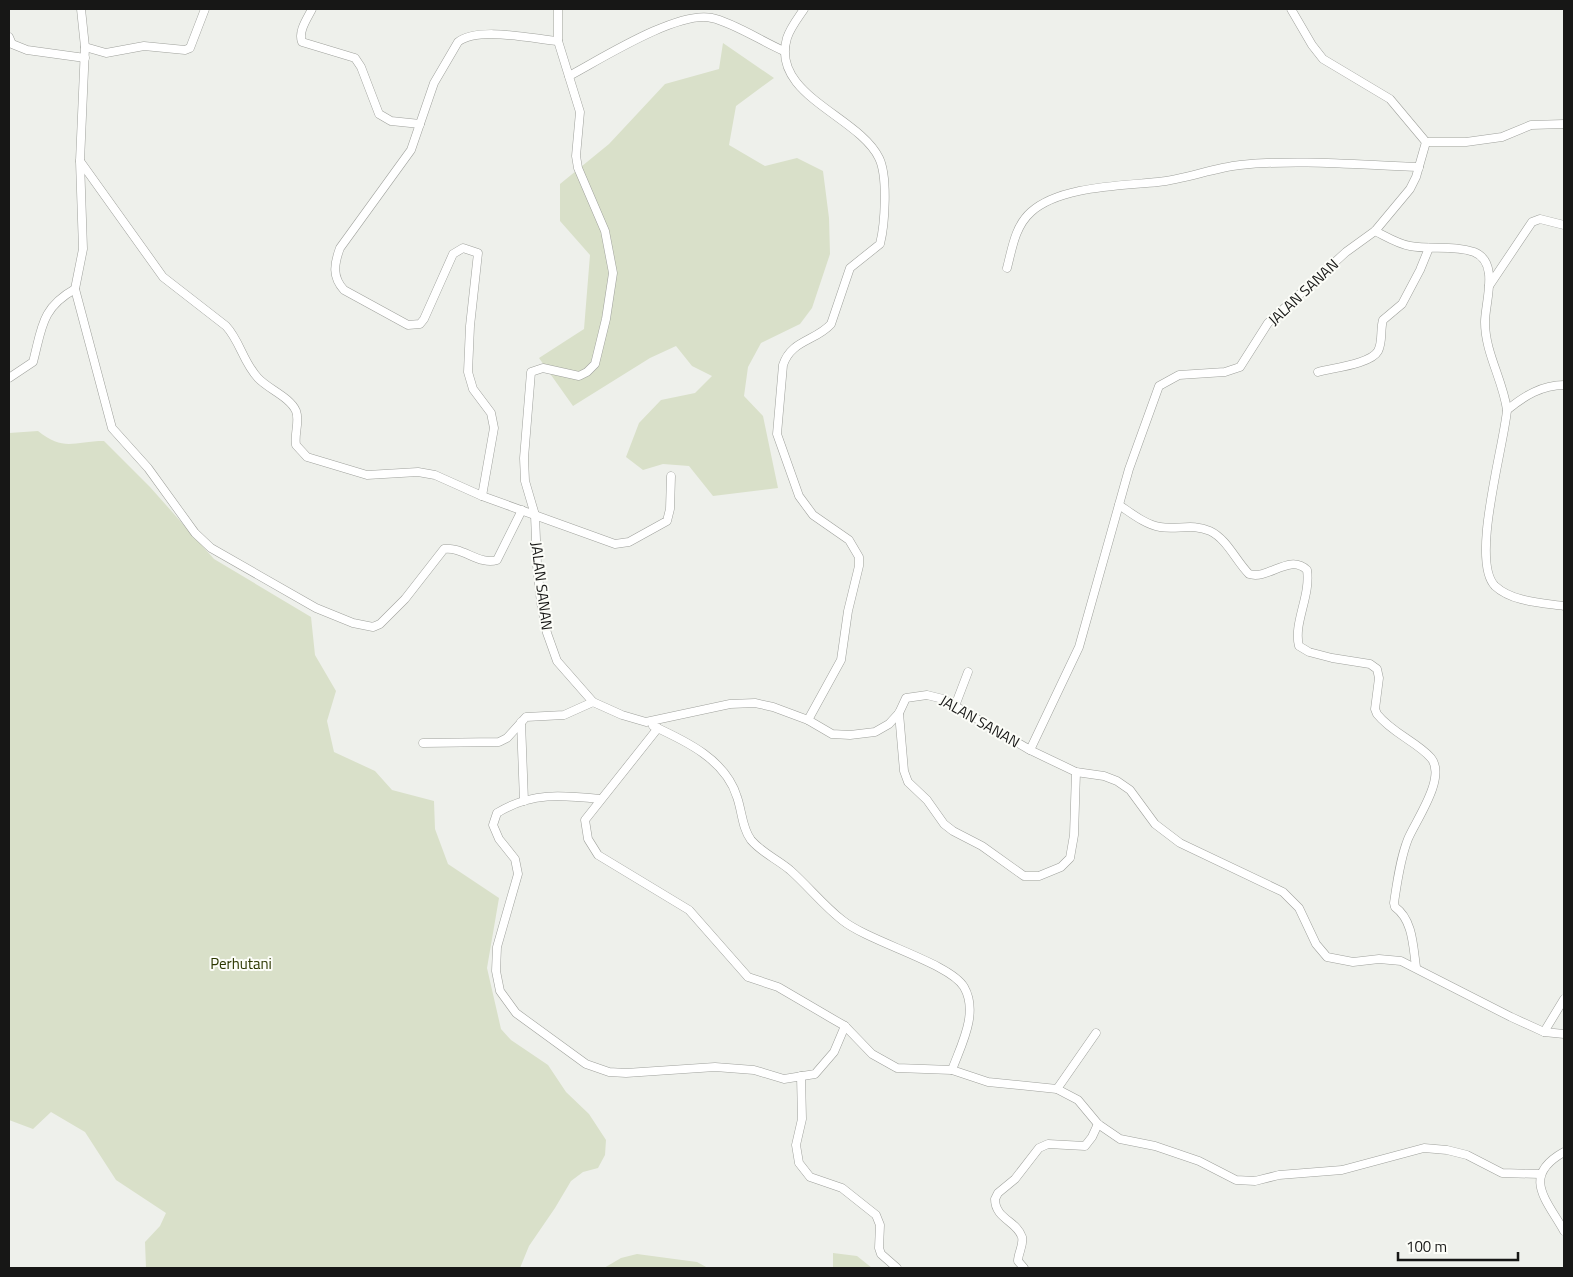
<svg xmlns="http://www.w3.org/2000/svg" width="1573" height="1277" font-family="'Titillium Web',sans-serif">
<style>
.green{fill:#d9e0c9}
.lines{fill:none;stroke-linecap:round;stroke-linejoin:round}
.minor-casing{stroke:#9fa19c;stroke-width:9}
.minor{stroke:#fff;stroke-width:8}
.labels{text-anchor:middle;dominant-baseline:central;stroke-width:4;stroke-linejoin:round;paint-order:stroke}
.street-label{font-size:15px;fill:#171716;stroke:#fcfdf8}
.park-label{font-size:15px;fill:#2c3700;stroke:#fcfdf8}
</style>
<rect width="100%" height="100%" fill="#eef0eb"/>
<g class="green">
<polygon points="723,43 774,78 736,106 729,145 765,166 797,158 823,171 829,218 830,254 812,308 800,324 761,343 748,367 744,396 763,416 778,488 713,496 689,466 663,464 643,470 626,457 639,423 661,400 695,393 712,376 692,366 676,346 650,358 573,406 539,358 584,329 590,255 560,221 560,184 609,144 665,84 719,69"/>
<path d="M 38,431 C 64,452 74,441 104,441 L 150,487 L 214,559 L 311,617 L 315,655 L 336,691 L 327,721 L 334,752 L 375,771 L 392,790 L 434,801 L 435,829 L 448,864 L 499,898 L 487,968 L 501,1029 L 511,1040 L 548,1065 L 566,1092 L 589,1114 L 606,1140 L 605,1155 L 598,1168 L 583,1172 L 571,1181 L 555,1208 L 529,1246 L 520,1268 L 146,1268 L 145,1242 L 160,1226 L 166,1213 L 116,1180 L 85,1132 L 51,1112 L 33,1129 L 9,1120 L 9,433 Z"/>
<polygon points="833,1253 857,1256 872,1268 833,1268"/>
<polygon points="637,1254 697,1262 708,1268 604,1268 621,1258"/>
</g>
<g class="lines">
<g class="minor-casing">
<g id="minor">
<path d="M 312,9 C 307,19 298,31 302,42 L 355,58 L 361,67 L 379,114 L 391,121 L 420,124"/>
<polyline points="558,9 558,41 580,112 576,156 578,168 605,231 613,273 606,319 595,364 587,372 579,376 543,368 531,372 524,458 525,481 535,515 537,565 541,603 547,633 557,661 593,702 622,715 646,722 730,704 755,703 773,707 808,720 832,734 850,735 875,732 889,724 899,713 906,698 927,695 943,699 1030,750 1079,647 1129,469 1159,386 1179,375 1225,372 1240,367 1268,323 1346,252 1375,231 1410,189 1416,177 1426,142 1466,142 1502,137 1531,125 1564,124"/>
<path d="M 804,9 C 798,18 790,28 787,38 C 770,95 859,116 879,158 C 888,176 885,224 880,244 L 850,268 L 831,324 C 816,341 791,340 783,365 L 777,434 L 799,496 L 813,515 L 849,540 L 859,557 L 859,566 L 848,611 L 841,660 L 808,720"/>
<polyline points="1291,9 1312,45 1323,59 1390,99 1426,142"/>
<polyline points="9,37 12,44 27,50 85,58"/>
<polyline points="85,47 106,53 144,46 185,50 190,48 205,9"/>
<path d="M 569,76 C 601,59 678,10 712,18 C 732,22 763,42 784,51"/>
<path d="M 80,161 L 163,277 L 226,326 C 240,341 243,362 258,378 C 268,389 290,397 296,411 C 300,421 294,434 296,445 L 307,457 L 367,475 L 418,472 L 435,475 L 482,496 L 615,544 L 629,542 L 667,521 L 670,509 L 671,476"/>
<path d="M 1375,231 C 1387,237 1398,244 1410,246 C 1431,250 1454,245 1474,252 C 1500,262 1485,302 1485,322 C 1485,353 1503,380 1507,410 C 1504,446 1470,561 1495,586 C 1512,602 1543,603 1564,606"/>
<path d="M 1007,268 C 1012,249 1015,226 1031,212 C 1060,186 1121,186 1158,182 C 1186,179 1213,168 1240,165 C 1299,159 1360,165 1419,167"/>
<polyline points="1489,286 1532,222 1540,219 1564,225"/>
<path d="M 75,289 L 112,428 L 148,468 L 195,533 L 211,548 L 316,608 L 353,623 L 373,627 L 380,624 L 405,599 L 444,549 C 462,546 480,566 497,560 L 522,510"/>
<path d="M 1318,372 C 1332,368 1371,364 1378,351 C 1383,342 1380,329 1383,320 L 1402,304 L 1420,270 L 1429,248"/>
<path d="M 9,378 L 33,362 C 42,328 41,308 75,289 L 83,249 L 80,161 L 85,47 L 81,9"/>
<path d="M 1507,410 C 1524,396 1542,385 1564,385"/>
<path d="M 482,496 L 494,428 L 491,413 L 473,389 L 468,372 L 470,326 L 478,253 L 463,248 L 453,254 L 424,319 L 420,324 L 408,325 L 344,290 C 332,277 334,264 340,248 L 411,150 L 434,83 L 458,42 C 478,26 533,39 558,41"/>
<path d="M 1119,505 C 1131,513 1146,525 1160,527 C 1177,530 1193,523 1210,531 C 1227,539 1236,561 1249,574 C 1269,580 1289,553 1307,570 C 1311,596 1293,623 1299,646 L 1309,652 L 1332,658 L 1370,664 L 1377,669 L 1379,678 L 1375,709 L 1377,714 C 1392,733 1417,742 1431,758 C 1447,777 1416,820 1408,839 C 1400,859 1397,883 1394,903 L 1395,907 C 1413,920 1413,946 1416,967"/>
<polyline points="955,706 968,672"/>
<polyline points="899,713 904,771 908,782 927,800 944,824 953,831 982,846 1024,876 1039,876 1061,867 1070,858 1074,835 1076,772"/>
<polyline points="521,722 524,801"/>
<path d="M 653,726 C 686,741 726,760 737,797 C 742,811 742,828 751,840 C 762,853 777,859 790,870 C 808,886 823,905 842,920 C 869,942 950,963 964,987 C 979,1013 961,1045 952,1070"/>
<polyline points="658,728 585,820 588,839 598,855 689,910 748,977 778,987 831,1018 845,1026 872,1054 897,1068 952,1070 988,1082 1057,1089 1078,1100 1098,1124 1120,1139 1155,1146 1199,1161 1236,1180 1255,1181 1279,1175 1342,1170 1424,1148 1447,1150 1467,1155 1502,1173 1540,1174"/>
<polyline points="423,743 499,742 507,738 526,717 564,715 593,702"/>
<polyline points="1030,750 1076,772 1104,776 1117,781 1130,790 1155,824 1180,843 1283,892 1299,908 1316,944 1327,957 1353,962 1379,959 1401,961 1511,1017 1544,1032 1564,1034"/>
<path d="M 600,799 C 562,795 531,792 497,813 L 493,825 L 499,839 L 515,859 L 518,874 L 497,947 L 496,971 L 500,991 L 516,1013 L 586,1064 L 609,1072 L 626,1073 L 715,1067 L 754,1070 L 784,1079 L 815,1074 L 834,1052 L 845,1026"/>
<polyline points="1544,1032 1564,999"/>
<polyline points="801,1076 802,1119 796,1145 799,1163 810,1177 842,1188 876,1215 880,1225 879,1248 881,1254 897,1268"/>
<polyline points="1057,1089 1096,1033"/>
<path d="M 1564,1152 C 1521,1176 1546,1199 1564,1231"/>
<path d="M 1024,1268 L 1018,1261 C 1018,1253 1024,1245 1022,1237 C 1017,1221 995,1219 995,1199 L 998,1193 L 1015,1179 L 1039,1148 L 1048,1144 L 1085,1146 L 1092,1137 L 1098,1124"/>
</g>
</g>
<use href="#minor" class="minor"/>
</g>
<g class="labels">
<g class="street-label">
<text transform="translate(1303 292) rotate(-43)">JALAN SANAN</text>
<text transform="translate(542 586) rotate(83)">JALAN SANAN</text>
<text transform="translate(980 721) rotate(30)">JALAN SANAN</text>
</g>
<g class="park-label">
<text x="241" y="963">Perhutani</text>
</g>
</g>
<rect width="1573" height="1277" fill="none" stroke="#171716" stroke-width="20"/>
<path d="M1398 1252v8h120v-8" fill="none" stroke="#171716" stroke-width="2.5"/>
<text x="1406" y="1252" font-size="15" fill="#171716" stroke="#fcfdf8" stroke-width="4" paint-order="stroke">100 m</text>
</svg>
